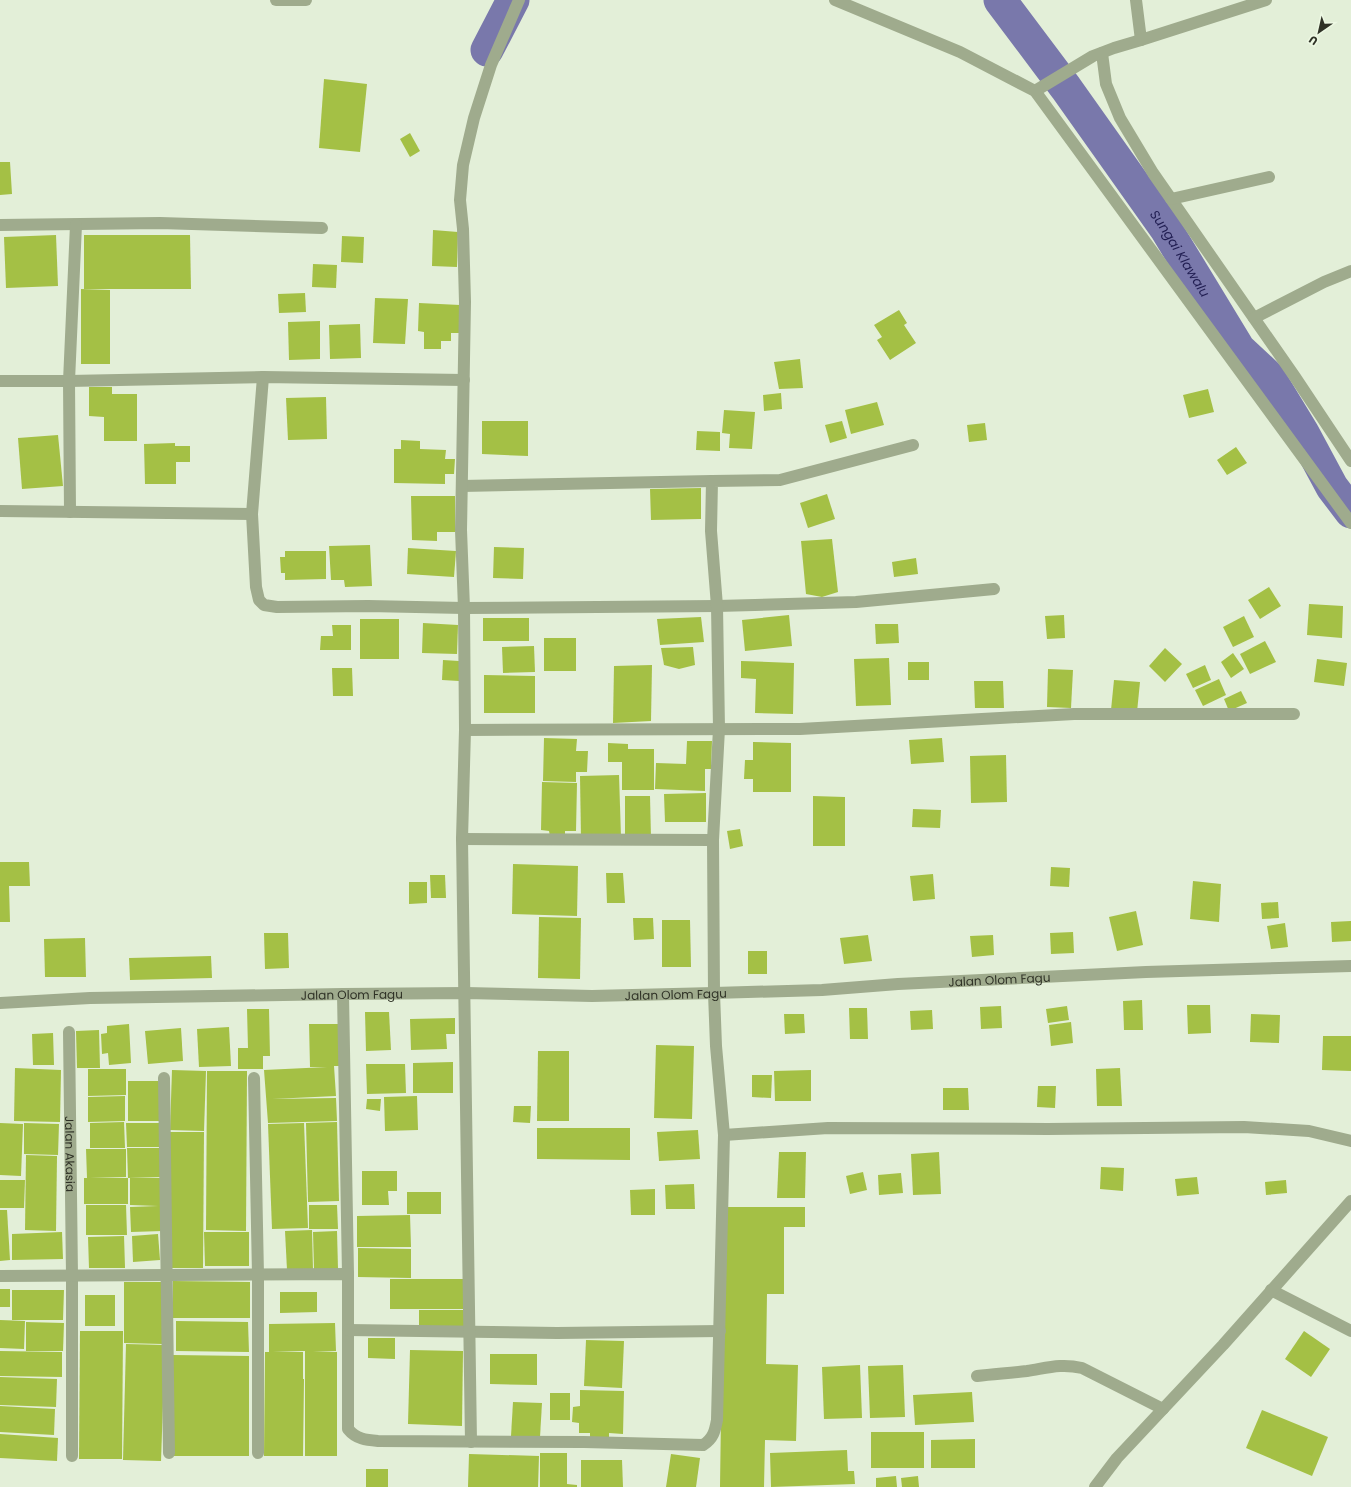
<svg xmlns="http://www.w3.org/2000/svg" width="1351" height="1487" font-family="Poppins,sans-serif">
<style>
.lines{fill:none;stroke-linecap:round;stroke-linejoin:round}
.river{stroke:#7978ab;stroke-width:33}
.building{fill:#a4c045}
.street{stroke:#9fab8d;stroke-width:12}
.labels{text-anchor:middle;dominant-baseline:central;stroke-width:3;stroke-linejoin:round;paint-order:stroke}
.street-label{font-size:12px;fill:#2f3226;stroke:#edf8e3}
.water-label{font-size:13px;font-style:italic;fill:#201d51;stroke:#edf8e3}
</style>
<rect width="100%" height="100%" fill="#e3efd8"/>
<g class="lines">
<g class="river">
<path id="s1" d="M 1000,0 L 1066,88 L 1166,229 L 1239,349 L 1269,377 L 1303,433 L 1332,487 L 1351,512"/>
<polyline points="487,50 513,0"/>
</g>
</g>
<g class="building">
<polygon points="324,79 367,84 360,152 319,148"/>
<polygon points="410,133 420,151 410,157 400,139"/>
<polygon points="0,162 10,162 12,194 0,195"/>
<polygon points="433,230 458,232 457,267 432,266"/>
<polygon points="56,235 58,286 6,288 4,237"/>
<polygon points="84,235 190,235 191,289 84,289"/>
<polygon points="342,236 364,237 363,263 341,262"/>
<polygon points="313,264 337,265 336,288 312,287"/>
<polygon points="81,289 110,290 110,364 81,364"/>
<polygon points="305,293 306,312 279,313 278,294"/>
<polygon points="375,298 408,299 405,344 373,343"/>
<polygon points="419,303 460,305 459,333 451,333 451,341 441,341 441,349 424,349 424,332 418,331"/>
<polygon points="899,310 907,323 904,325 916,343 890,360 877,340 882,337 874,325"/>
<polygon points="320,321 320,359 289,360 288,322"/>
<polygon points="360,324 361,358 330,359 329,325"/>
<polygon points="800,359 803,388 779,389 774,362"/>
<polygon points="89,387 112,387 112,394 137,394 137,441 104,441 104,417 89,416"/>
<polygon points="1208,389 1214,412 1189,418 1183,395"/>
<polygon points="781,393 782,409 764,411 763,395"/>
<polygon points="326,397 327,439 288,440 286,398"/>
<polygon points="877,402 884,425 851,434 845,410"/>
<polygon points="724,410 755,412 752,449 729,448 730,434 722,433"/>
<polygon points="482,421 528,421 528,456 482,454"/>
<polygon points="842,421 847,438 830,443 825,425"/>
<polygon points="985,423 987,440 969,442 967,425"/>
<polygon points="697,431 720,432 720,451 696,450"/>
<polygon points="58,435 63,486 22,489 18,438"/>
<polygon points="401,440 420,441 420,449 446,450 445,459 455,459 454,474 445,474 445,484 394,483 394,449 401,449"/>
<polygon points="175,443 175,446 190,446 190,462 176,462 176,484 145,484 144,444"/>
<polygon points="1236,447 1247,463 1227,475 1217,460"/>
<polygon points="701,488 701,519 651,520 650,489"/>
<polygon points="827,494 835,519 808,528 800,503"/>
<polygon points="411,496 455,496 455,532 437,532 437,541 412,540"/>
<polygon points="832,539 838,592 822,597 806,594 801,541"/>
<polygon points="370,545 372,586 345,587 344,580 331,580 329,546"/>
<polygon points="494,547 524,548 523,579 493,578"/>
<polygon points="408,548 456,551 454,577 407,574"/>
<polygon points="285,551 326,551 326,579 285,580 285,573 281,573 280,557 285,557"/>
<polygon points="916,558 918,574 894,577 892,562"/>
<polygon points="1269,587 1281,606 1260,619 1248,600"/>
<polygon points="1309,604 1343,606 1342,638 1307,635"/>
<polygon points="789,615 792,646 745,651 742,620"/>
<polygon points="1064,615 1065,638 1047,639 1045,616"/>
<polygon points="1244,616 1254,637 1233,647 1223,627"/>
<polygon points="701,617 704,642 660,645 657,619"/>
<rect x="483" y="618" width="46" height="23"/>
<rect x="360" y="619" width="39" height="40"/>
<polygon points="423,623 458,625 457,654 422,653"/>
<polygon points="875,624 898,624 899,643 876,644"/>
<polygon points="332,625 351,625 351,650 320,650 321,636 333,636"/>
<rect x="544" y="638" width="32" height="33"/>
<polygon points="1265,641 1276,662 1250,674 1240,654"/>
<polygon points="534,646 535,672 503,673 502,647"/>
<polygon points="693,647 695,665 679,669 664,665 661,648"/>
<polygon points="1165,648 1182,664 1165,682 1149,666"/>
<polygon points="1233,653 1244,669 1231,678 1221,662"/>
<polygon points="889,658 891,705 856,706 854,659"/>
<polygon points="1317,659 1347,663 1344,686 1314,682"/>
<polygon points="443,660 459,661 459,681 442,680"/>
<polygon points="741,661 794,663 793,714 755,713 756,679 741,678"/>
<rect x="908" y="662" width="21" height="18"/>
<polygon points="652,665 651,721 613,723 614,666"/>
<polygon points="1205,665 1211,680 1193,688 1186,674"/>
<polygon points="332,668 352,668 353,696 333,696"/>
<polygon points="1048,669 1073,670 1071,708 1047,707"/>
<polygon points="484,675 535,676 535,713 484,713"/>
<polygon points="1219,679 1226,695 1203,706 1195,690"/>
<polygon points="1114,680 1140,682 1137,712 1111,710"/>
<polygon points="974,681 1003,681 1004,708 975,708"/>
<polygon points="1241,691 1247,703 1229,711 1224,699"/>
<polygon points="544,738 577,739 576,751 588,751 587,772 576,772 576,782 543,781"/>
<polygon points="942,738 944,762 911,764 909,740"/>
<polygon points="687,741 712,741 711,769 705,769 705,791 655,789 656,763 686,764"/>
<polygon points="753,742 791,743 791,792 753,792 753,779 744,779 745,760 753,760"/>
<polygon points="608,743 628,744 628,749 654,749 654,790 622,790 622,762 608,762"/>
<polygon points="1006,755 1007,802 971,803 970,756"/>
<polygon points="619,775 621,837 581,838 580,776"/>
<polygon points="542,782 577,783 576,831 565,831 565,836 550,836 549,831 541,830"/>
<polygon points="706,793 706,822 665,822 664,794"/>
<polygon points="625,796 650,796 651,838 625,838"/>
<polygon points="813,796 845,797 845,846 813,846"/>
<polygon points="913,809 941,810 940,828 912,827"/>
<polygon points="740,829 743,846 730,849 727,831"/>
<polygon points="0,862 29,862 30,886 9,886 10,922 0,922"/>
<polygon points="513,864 578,866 577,916 512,914"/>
<polygon points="1051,867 1070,868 1069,887 1050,886"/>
<polygon points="606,873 623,873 625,903 607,903"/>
<polygon points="933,874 935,899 913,901 910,876"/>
<polygon points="430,875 445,875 446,898 431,898"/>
<polygon points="1193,881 1221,884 1219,922 1190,919"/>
<polygon points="409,882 427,882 427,903 409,904"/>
<polygon points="1278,902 1279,918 1262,919 1261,903"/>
<polygon points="1136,911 1143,945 1117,951 1109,917"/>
<polygon points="539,917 581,918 580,979 538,978"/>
<polygon points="633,918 653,918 654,939 634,940"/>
<polygon points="662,920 690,920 691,967 662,967"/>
<polygon points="1351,921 1351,941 1332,942 1331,922"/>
<polygon points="1285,923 1288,947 1271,949 1267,926"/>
<polygon points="1073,932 1074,953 1051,954 1050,933"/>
<polygon points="264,933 288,933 289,968 265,969"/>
<polygon points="868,935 872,961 844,964 840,938"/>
<polygon points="993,935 994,955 972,957 970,936"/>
<polygon points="85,938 86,977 45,977 44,939"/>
<rect x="748" y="951" width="19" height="23"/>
<polygon points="211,956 212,978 130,980 129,958"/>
<polygon points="1142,1000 1143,1030 1124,1030 1123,1001"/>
<polygon points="1187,1005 1210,1005 1211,1033 1188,1034"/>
<polygon points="1001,1006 1002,1028 981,1029 980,1007"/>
<polygon points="1067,1006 1069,1020 1048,1023 1046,1009"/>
<polygon points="849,1008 867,1008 868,1039 850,1039"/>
<polygon points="247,1009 269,1009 270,1056 263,1056 263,1069 238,1069 238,1048 248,1048"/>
<polygon points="932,1010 933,1029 911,1030 910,1011"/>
<polygon points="365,1012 389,1012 391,1050 366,1051"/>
<polygon points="784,1014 804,1014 805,1033 785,1034"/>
<polygon points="1251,1014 1280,1015 1279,1043 1250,1042"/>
<polygon points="455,1018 455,1034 446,1034 447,1049 411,1050 410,1019"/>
<polygon points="1071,1022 1073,1043 1051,1046 1049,1025"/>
<polygon points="129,1024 131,1063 109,1065 108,1053 102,1054 101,1034 107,1033 107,1026"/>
<polygon points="309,1024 341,1024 343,1066 334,1066 336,1096 272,1099 336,1098 337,1121 268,1123 264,1070 327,1067 310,1067"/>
<polygon points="229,1027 231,1066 199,1067 197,1029"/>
<polygon points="181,1028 183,1061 148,1064 145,1031"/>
<polygon points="99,1030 100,1068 77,1068 76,1031"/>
<polygon points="53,1033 54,1065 33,1065 32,1034"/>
<polygon points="1323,1036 1351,1036 1351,1071 1322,1070"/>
<polygon points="656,1045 694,1046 692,1119 654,1118"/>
<polygon points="538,1051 569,1051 569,1121 537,1121"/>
<polygon points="453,1062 453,1093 413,1093 413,1063"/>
<polygon points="366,1064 405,1064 406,1093 367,1094"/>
<polygon points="15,1068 61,1070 60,1122 14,1121"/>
<polygon points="1120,1068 1122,1106 1097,1106 1096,1069"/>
<polygon points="88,1069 126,1069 126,1095 88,1096"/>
<polygon points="172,1070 206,1071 204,1131 170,1130"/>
<polygon points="811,1070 811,1101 775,1101 774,1071"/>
<polygon points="207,1071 247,1071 246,1231 206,1230"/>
<polygon points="752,1075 772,1075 771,1098 752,1097"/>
<rect x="128" y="1081" width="33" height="40"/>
<polygon points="1038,1086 1056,1086 1055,1108 1037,1107"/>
<polygon points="943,1088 968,1088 969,1110 943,1110"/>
<polygon points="125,1096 125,1121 88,1122 88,1097"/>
<polygon points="417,1096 418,1130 385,1131 384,1097"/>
<polygon points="367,1099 381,1099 380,1111 366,1109"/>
<polygon points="514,1106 531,1106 530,1123 513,1122"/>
<polygon points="124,1122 125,1148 90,1148 90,1123"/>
<polygon points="337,1122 339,1201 308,1202 306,1123"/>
<polygon points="0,1123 23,1124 21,1176 0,1175"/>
<polygon points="24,1123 59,1124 58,1155 24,1154"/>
<polygon points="126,1123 161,1123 161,1147 127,1147"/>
<polygon points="304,1123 308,1228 272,1229 268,1124"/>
<polygon points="537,1128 630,1128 630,1160 537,1159"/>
<polygon points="698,1130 700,1159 659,1161 657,1132"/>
<polygon points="169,1132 204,1132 203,1268 169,1268"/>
<polygon points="127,1148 161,1148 162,1177 128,1178"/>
<polygon points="86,1149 126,1149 126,1177 90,1178 128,1178 128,1204 84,1204 84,1178 87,1178"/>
<polygon points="779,1152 806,1152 805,1198 777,1198"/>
<polygon points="939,1152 941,1194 913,1195 911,1154"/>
<polygon points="26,1155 57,1156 56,1231 25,1230"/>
<polygon points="1101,1167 1124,1168 1123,1191 1100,1189"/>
<polygon points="362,1171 397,1171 397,1191 388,1191 389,1205 362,1205"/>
<polygon points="863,1172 867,1190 850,1194 846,1176"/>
<polygon points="901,1173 903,1193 879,1195 878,1175"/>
<polygon points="1197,1177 1199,1194 1177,1196 1175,1179"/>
<polygon points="130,1178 163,1178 163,1231 131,1232 130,1207 158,1206 130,1205"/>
<polygon points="0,1180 25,1180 24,1208 0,1208"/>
<polygon points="1286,1180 1287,1193 1266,1195 1265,1182"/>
<polygon points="694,1184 695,1209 666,1209 665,1185"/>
<polygon points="655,1189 655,1215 631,1215 630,1190"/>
<rect x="407" y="1192" width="34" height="22"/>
<polygon points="86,1205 126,1205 127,1235 86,1235"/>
<polygon points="309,1205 337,1205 338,1229 309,1229"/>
<polygon points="724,1207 805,1207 805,1227 784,1227 784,1294 767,1294 766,1364 798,1365 796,1441 765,1440 764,1487 720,1487"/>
<polygon points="0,1210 7,1210 10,1260 0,1261"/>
<polygon points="410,1215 411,1247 357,1247 357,1216"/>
<polygon points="312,1230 313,1270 287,1270 285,1231"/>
<polygon points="337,1231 338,1269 314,1269 313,1232"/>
<polygon points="62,1232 63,1259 12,1260 12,1234"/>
<polygon points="204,1232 249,1232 249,1266 205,1266"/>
<polygon points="158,1234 160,1260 133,1262 132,1236"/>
<polygon points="124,1236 125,1268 89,1268 88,1237"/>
<polygon points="358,1248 411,1249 411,1278 358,1277"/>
<rect x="390" y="1279" width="76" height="30"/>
<polygon points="173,1281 250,1282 250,1318 173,1318"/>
<polygon points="124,1282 162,1282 162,1344 124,1343"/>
<rect x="0" y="1289" width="10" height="18"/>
<polygon points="12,1290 64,1290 63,1320 12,1320"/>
<polygon points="280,1292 317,1292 317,1312 280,1313"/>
<rect x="85" y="1295" width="30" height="31"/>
<rect x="419" y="1310" width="48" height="19"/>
<polygon points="0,1320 25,1321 24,1349 0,1348"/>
<polygon points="176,1321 248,1322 249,1352 176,1351"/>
<polygon points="26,1322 64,1323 63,1351 26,1351"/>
<polygon points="335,1323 336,1351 313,1351 337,1352 337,1456 305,1456 305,1351 273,1351 303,1352 303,1379 289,1379 304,1379 303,1456 264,1456 265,1352 269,1352 269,1324"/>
<polygon points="80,1331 123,1331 122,1459 79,1459"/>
<polygon points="1304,1331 1330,1349 1311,1377 1285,1359"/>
<polygon points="368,1338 395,1338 395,1359 368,1358"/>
<polygon points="586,1340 624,1341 622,1388 584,1386"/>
<polygon points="126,1344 165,1345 161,1461 123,1460"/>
<polygon points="410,1350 463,1351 462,1426 408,1424"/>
<polygon points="0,1351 62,1352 62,1377 0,1376"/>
<polygon points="490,1354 537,1354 537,1385 490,1384"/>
<polygon points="173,1355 249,1356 249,1456 172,1456"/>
<polygon points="860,1365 862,1418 824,1419 822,1367"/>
<polygon points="903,1365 905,1417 870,1418 868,1366"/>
<polygon points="0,1377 57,1379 56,1407 0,1405"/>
<polygon points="580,1390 624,1391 623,1434 609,1433 609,1438 590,1438 590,1433 579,1433 579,1423 572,1422 573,1407 580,1406"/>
<polygon points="972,1392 974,1422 915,1425 913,1395"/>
<rect x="550" y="1393" width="20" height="27"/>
<polygon points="513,1402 542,1403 540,1437 511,1436"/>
<polygon points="0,1406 55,1409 54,1435 0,1432"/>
<polygon points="1262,1410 1328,1437 1312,1476 1246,1448"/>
<rect x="871" y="1432" width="53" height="36"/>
<polygon points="0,1434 58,1438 57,1461 0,1458"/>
<polygon points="975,1439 975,1468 931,1468 931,1440"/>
<polygon points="847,1450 848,1471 854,1471 855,1484 771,1487 770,1453"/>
<polygon points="540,1453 567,1453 567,1484 577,1485 577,1487 540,1487"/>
<polygon points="469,1454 539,1456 538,1487 468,1487"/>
<polygon points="671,1454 700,1458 696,1487 666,1487"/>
<polygon points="581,1460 622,1460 623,1487 581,1487"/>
<rect x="366" y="1469" width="22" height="18"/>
<polygon points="896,1476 897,1487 876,1487 876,1478"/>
<polygon points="918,1476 919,1487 902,1487 901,1478"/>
</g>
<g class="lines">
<g class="street">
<polyline points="276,0 306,0"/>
<polyline points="835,0 960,52 1035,91 1351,523"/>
<polyline points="1136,0 1141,40"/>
<polyline points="1102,53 1106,84 1120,118 1153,173 1295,377 1351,461"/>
<polyline points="1035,91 1093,56 1114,48 1141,40 1266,0"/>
<polyline points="1171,199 1269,177"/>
<polyline points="0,225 160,223 322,228"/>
<polyline points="1254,318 1324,282 1351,271"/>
<polyline points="263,377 252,514 256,587 259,600 264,605 277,607 368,606 464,608 717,606 856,602 994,589"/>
<polyline points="0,381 69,381 263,377 464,380"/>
<polyline points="462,486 712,481"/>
<polyline points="0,511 252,514"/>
<polyline points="70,512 69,381 76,225"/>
<polyline points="465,730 800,729 1074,714 1294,714"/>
<polyline points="462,839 713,840"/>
<polyline points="343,994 348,1274"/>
<path id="s2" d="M 0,1003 L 90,998 L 343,994 L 466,993 L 592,996 L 714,993 L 822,990 L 898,984 L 1146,972 L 1351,966"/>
<path id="s3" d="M 69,1032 L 72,1275 L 72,1456"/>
<polyline points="164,1078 169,1453"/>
<polyline points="254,1078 258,1275 258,1453"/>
<polyline points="724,1135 828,1128 1047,1129 1244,1127 1309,1131 1351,1141"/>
<path d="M 0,1276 L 348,1274 L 348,1429 C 356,1439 366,1440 378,1441 L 584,1442 L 703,1445 C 713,1439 715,1431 717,1420 L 724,1135 L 716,1046 L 714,993 L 713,840 L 719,729 L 717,606 L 711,531 L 712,481 L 780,480 L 913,445"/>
<polyline points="1271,1290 1351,1331"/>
<polyline points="348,1330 557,1333 720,1331"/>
<path d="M 977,1376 C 994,1374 1010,1373 1027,1371 C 1047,1368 1061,1363 1082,1368 L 1163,1409"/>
<polyline points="471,1442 462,839 465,730 464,608 461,530 465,302 463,229 460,200 463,165 474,118 491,65 519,0"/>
<polyline points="1095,1487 1117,1458 1223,1345 1351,1201"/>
</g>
</g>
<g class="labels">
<g class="street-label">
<text stroke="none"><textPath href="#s2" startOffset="1000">Jalan Olom Fagu</textPath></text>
<text stroke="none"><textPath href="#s2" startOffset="352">Jalan Olom Fagu</textPath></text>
<text stroke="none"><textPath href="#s2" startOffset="676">Jalan Olom Fagu</textPath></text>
<text stroke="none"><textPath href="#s3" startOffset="122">Jalan Akasia</textPath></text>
</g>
<g class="water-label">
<text stroke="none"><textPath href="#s1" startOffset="311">Sungai Klawalu</textPath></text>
</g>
</g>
<g transform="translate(1319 32) rotate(214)" stroke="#edf8e3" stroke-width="3" paint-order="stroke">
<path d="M0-3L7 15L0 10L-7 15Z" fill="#2f3226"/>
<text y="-6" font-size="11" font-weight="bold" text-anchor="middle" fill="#2f3226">U</text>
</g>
</svg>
